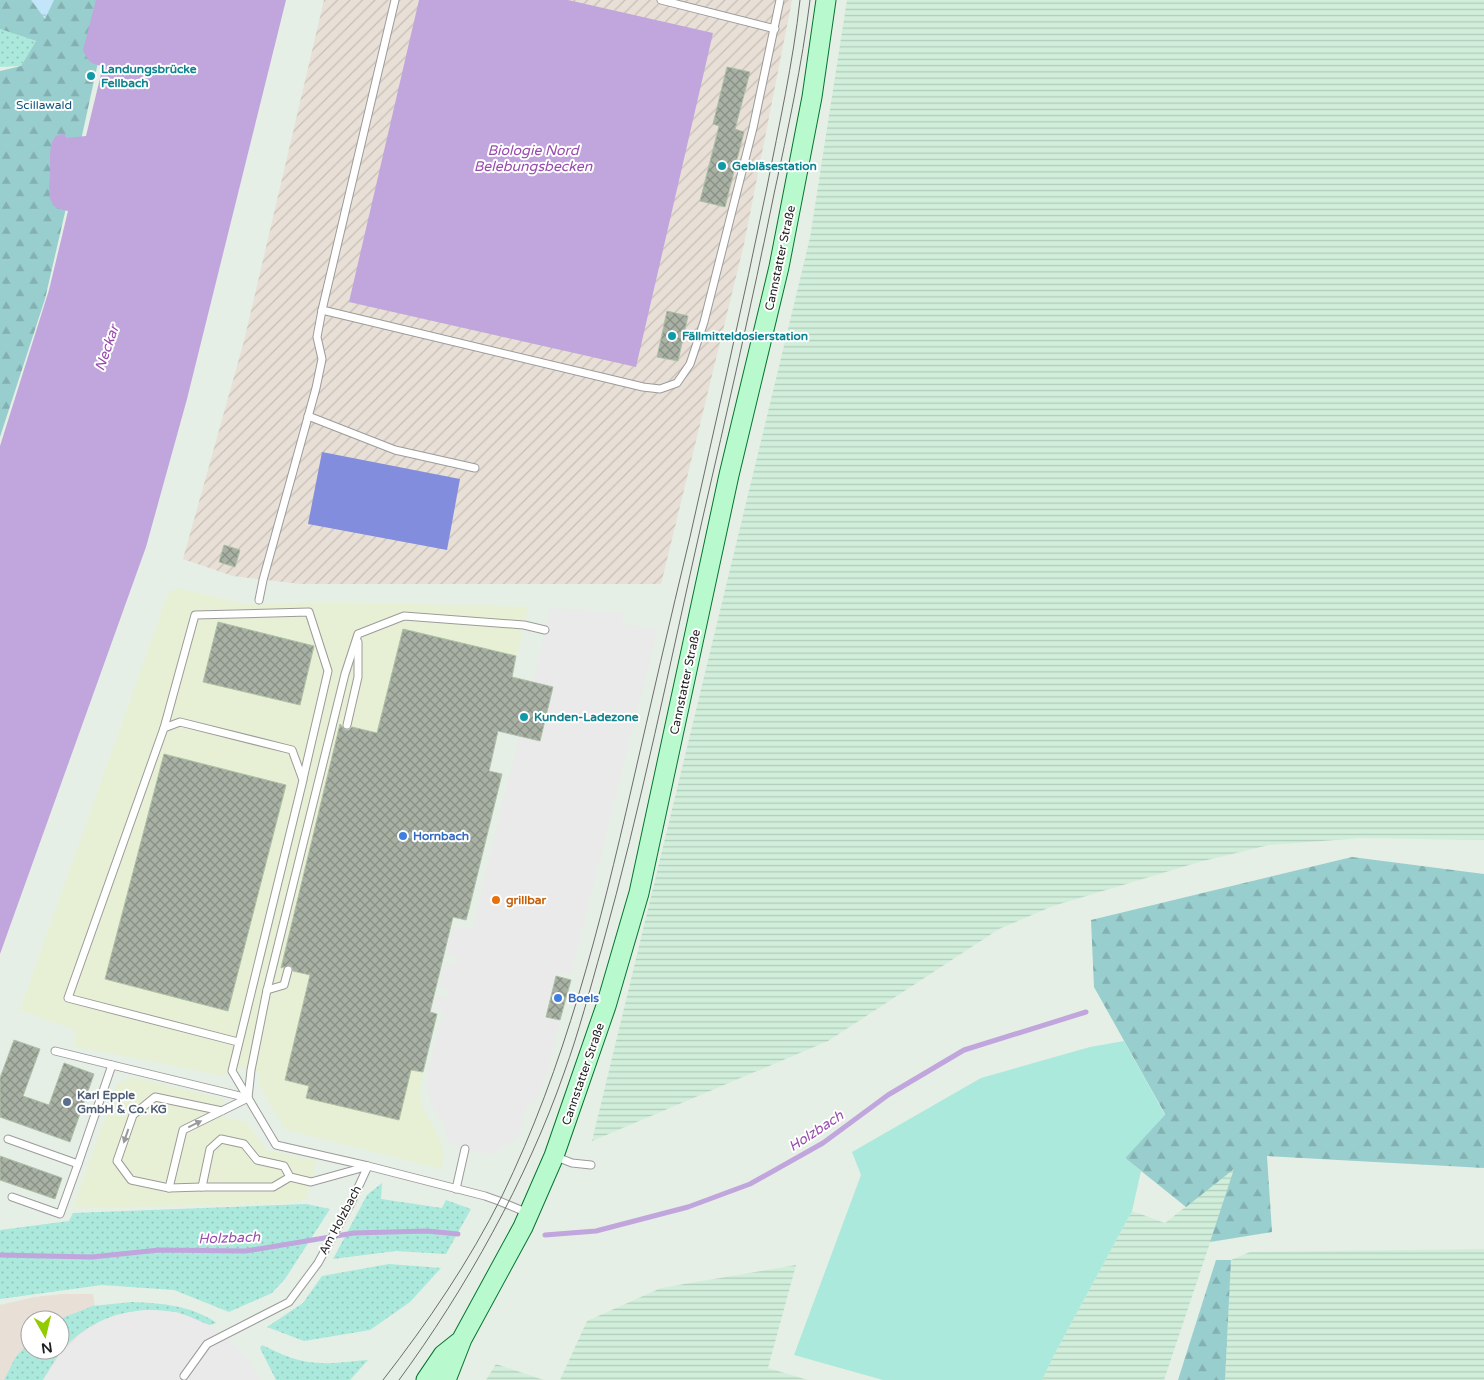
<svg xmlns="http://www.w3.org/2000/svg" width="1484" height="1380" font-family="'Varela Round',sans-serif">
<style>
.commercial{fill:#e7f0d4}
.industrial{fill:url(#industrial-furrows)}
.railway{fill:#e8dfd6;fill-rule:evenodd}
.farmland{fill:url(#farmland-rules)}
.grass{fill:url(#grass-dots)}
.forest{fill:url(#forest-firs)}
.park{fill:url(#park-crowns)}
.garden{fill:#abe9dc}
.pitch{fill:#838dde}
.parking{fill:#eaeaea}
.water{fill:#c1a5dd}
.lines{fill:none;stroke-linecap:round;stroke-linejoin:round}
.stream{stroke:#c1a5dd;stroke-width:5}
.building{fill:url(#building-cross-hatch);stroke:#aec1a7}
.lane-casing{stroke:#9b9b9b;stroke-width:9}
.secondary-casing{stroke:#057531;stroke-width:21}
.lane{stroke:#fff;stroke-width:7}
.secondary{stroke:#b9f9ce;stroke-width:19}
.tram{stroke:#6c6c6c;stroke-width:1}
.oneway{fill:#9a9a9a}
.culture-dot{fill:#0f9aa8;stroke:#fff;stroke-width:2}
.shop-dot{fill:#3f7fe0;stroke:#fff;stroke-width:2}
.food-dot{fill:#e8710a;stroke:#fff;stroke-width:2}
.service-dot{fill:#5c6f8a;stroke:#fff;stroke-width:2}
.labels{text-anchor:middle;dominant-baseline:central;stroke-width:4;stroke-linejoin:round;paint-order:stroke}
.culture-label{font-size:12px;font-weight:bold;fill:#0d838f;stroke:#fff;text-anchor:start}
.park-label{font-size:12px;fill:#0c547d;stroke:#fff}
.street-label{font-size:12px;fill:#1e1e1e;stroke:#fff}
.shop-label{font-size:12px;font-weight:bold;fill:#366cbe;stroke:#fff;text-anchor:start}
.food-label{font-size:12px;font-weight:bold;fill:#c56008;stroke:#fff;text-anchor:start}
.service-label{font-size:12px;font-weight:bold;fill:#4e5e75;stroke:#fff;text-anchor:start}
.water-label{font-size:14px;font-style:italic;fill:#984bae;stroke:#fff}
</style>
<defs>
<pattern id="industrial-furrows" width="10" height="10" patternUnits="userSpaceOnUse" patternTransform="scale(1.25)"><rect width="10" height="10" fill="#e8dfd6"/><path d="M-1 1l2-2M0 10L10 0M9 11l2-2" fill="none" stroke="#c7bfb7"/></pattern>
<pattern id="farmland-rules" width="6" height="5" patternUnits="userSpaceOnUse" patternTransform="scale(1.25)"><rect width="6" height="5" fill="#d0eeda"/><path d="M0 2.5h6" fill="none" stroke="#b2ccbb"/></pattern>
<pattern id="grass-dots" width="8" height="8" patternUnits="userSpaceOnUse" patternTransform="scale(1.25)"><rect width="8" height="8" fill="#abe9dc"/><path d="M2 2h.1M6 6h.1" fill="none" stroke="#93c7bc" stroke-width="1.8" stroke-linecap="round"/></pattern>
<pattern id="forest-firs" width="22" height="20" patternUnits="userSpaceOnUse" patternTransform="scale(1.25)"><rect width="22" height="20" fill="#99cece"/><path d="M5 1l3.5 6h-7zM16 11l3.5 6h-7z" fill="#83b0b0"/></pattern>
<pattern id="park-crowns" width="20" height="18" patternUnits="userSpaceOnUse" patternTransform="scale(1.25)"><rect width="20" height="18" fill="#c2e5f9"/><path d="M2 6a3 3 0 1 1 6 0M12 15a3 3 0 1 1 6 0" fill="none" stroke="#a6c4d5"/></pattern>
<pattern id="building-cross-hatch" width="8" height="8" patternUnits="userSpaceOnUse" patternTransform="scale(1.25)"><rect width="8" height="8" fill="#a8b1a4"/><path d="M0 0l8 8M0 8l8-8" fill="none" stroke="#888f85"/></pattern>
</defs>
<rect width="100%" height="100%" fill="#e5efe5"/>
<g class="commercial">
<polygon points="176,588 244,604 337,602 528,607 489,770 502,774 469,909 456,906 430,1012 437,1014 423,1072 420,1092 422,1107 441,1141 444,1156 441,1169 285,1129 258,1083 260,1072 242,1068 232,1071 224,1076 73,1046 76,1030 20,1010 168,594"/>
<polygon points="132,1077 223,1099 221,1117 247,1122 266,1150 317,1161 305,1200 273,1204 73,1208 117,1084"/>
</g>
<polygon class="industrial" points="324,0 792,0 744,244 661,584 301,584 233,576 183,559 244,341"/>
<path class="railway" d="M 63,1294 L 93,1294 L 97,1323 L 43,1380 L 0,1380 L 0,1305 L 35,1297 ZM 30,1320 L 60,1320 L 60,1350 L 30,1350 Z"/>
<g class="farmland">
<polygon points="847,0 1484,0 1484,840 1361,838 1269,845 1199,862 1053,906 999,929 828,1041 592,1141 810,238"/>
<polygon points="1235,1168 1164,1380 1042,1380 1055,1353 1132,1211 1165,1223"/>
<polygon points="1484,1249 1484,1380 1225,1380 1231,1260 1250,1252"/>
<polygon points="796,1265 768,1368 808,1380 560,1380 587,1321 661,1288"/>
<polygon points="496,1364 544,1380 486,1380"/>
</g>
<g class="grass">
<polygon points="0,29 36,41 21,66 0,67"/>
<polygon points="382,1183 381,1199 442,1208 446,1200 471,1209 446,1254 396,1251 333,1259 367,1195"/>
<polygon points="306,1204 330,1209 285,1279 272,1293 229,1312 174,1290 102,1285 0,1299 0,1230 69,1221 73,1213"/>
<polygon points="389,1264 441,1268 410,1302 370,1330 304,1341 267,1327 303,1303 322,1276"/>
<path d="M 131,1302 C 161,1303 190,1305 217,1323 C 214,1323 212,1325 209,1325 C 202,1324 186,1315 177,1313 C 134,1303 86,1319 59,1354 C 53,1362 49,1371 43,1380 L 4,1380 L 15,1358 L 30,1341 L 30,1350 L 60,1350 L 60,1320 L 57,1320 L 93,1306 Z"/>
<path d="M 262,1345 C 280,1354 300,1363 321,1363 C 336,1364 353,1361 368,1360 L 350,1380 L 276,1380 L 260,1348 Z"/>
</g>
<g class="forest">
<polygon points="0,0 116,0 97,67 69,195 45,299 0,437 0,71 21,66 36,41 0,29"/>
<polygon points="1352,857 1484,874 1484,1168 1267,1156 1272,1232 1210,1242 1234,1169 1186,1207 1125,1158 1165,1114 1094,987 1091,920"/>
<polygon points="1216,1260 1231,1260 1225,1380 1178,1380"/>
</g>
<polygon class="park" points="31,0 54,0 45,19"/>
<polygon class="garden" points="1124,1041 1165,1115 1125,1158 1141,1171 1132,1211 1055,1353 1042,1380 883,1380 794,1355 861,1175 852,1152 981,1078 1090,1047"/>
<polygon class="pitch" points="322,452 460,479 447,550 308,524"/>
<g class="parking">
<polygon points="551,608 623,612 623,624 658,628 571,974 556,972 544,1018 560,1022 549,1067 536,1101 527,1106 519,1136 494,1154 465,1149 448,1142 444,1123 433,1108 428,1091 427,1076 443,1012 433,1009 437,995 447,998 449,990 439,987 445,961 455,964 457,958 446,955 453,926 472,930 519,736 510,733 523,680 533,681"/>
<polygon points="146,1310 176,1312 188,1316 209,1325 224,1335 237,1347 249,1361 259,1380 43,1380 59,1355 79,1335 90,1327 116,1315"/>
</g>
<g class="water">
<path d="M 96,0 L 286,0 L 187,399 L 146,547 L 0,954 L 0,446 L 49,290 L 68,211 C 63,210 55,209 52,203 C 47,194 50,182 50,172 C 51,161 46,132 65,134 L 66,138 L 86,136 L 103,66 C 90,64 89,62 83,50 Z"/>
<polygon points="419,0 568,0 713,33 636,367 349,302"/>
</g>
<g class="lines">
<g class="stream">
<polyline points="545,1235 596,1231 688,1207 750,1184 823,1143 888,1095 964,1050 1086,1012"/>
<polyline points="0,1255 92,1257 159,1250 246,1251 354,1233 427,1231 458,1234"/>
</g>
</g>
<g class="building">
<polygon points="727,67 750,72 735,129 744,132 725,207 700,201 719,126 713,124"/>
<polygon points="667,311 688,316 678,361 657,357"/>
<polygon points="224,545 240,550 235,567 219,562"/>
<polygon points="218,622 314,646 300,705 203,682"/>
<polygon points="403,629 516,656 512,677 553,687 540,741 498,731 489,771 502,774 469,909 466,920 453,917 430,1012 437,1014 423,1072 411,1070 399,1120 306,1098 309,1086 285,1080 310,975 293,971 292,967 289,965 281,968 340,724 345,730 349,730 352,727 377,733"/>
<polygon points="164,754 286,785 228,1011 105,979"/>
<polygon points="556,976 571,980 560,1020 546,1017"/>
<polygon points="14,1040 40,1049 23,1096 49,1105 64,1063 94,1074 70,1142 0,1117 0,1078"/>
<polygon points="0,1156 62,1178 55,1199 0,1180"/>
</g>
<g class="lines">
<g class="lane-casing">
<g id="lane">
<polyline points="661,0 775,29"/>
<polyline points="322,310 643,387 660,389 677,383 690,364 704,322 753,128 780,0"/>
<polyline points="308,416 395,450 475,468"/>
<polyline points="259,600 263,580 316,388 322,359 317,337 322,310 395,0"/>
<polyline points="347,725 358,677 358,642"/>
<polyline points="164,728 195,615 309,612 328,671 303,779"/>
<polyline points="267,990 284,985 288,970"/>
<polyline points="238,1042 68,998 164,728 180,722 292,750 303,780 232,1071 276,1145 368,1166 485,1196 499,1201 528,1213"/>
<polyline points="55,1051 112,1065"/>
<polyline points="222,1111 155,1097 133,1115 117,1161 131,1180 169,1188 183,1130 248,1098"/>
<polyline points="8,1139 78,1164 112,1065 248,1098 251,1070 267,990 345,674 358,634 404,616 524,625 545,630"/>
<polyline points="554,1156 572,1163 591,1165"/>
<polyline points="290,1177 273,1187 202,1187 210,1149 221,1139 244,1144 257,1160 284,1166 290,1177 311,1182 365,1167"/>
<polyline points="169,1188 202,1187"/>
<polyline points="456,1189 465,1149"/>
<polyline points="12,1197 60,1214 78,1164"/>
<polyline points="184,1376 207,1344 289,1302 318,1263 351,1203 368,1166"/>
</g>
</g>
<g class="secondary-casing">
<g id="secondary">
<polyline points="426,1380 443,1355 458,1343"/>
<polyline points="446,1380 462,1339 523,1227 554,1156 606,1006 639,893 729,475 779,267 812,97 826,0"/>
</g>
</g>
<use href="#lane" class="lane"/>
<use href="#secondary" class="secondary"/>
<g class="tram">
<path d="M 383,1380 C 428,1322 469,1262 502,1196 C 565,1066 600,926 632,786 C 651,703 670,620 690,537 C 716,420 743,304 767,187 C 779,125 793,63 800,0"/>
<path d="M 399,1380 C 466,1289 527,1179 564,1073 C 579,1032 590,989 602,947 C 641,807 670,663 702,521 C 727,412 752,303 774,194 C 788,129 802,65 810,0"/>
</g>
</g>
<defs><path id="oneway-solid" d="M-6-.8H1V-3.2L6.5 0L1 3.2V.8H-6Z" transform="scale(1.25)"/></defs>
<g class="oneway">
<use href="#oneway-solid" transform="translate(195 1124) rotate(-26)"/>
<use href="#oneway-solid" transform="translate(126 1136) rotate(109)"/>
</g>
<g class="culture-dot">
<circle cx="91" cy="76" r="5"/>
<circle cx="722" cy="166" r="5"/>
<circle cx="672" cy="336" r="5"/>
<circle cx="524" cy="717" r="5"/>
</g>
<g class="shop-dot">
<circle cx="403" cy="836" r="5"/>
<circle cx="558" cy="998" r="5"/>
</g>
<circle class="food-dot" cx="496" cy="900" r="5"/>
<circle class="service-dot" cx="67" cy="1102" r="5"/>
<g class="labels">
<g class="culture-label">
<text x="101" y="69">Landungsbrücke<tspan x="101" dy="14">Fellbach</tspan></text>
<text x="732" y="166">Gebläsestation</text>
<text x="682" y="336">Fällmitteldosierstation</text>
<text x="534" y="717">Kunden-Ladezone</text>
</g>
<g class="park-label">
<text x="44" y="105">Scillawald</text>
</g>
<g class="street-label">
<text transform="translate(780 258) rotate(-78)">Cannstatter Straße</text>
<text transform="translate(685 682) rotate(-78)">Cannstatter Straße</text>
<text transform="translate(583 1074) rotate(-71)">Cannstatter Straße</text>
<text transform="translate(340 1220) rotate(-62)">Am Holzbach</text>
</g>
<g class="shop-label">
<text x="413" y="836">Hornbach</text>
<text x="568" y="998">Boels</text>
</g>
<g class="food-label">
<text x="506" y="900">grillbar</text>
</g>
<g class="service-label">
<text x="77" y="1095">Karl Epple<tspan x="77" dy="14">GmbH &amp; Co. KG</tspan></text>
</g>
<g class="water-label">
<text x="533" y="150">Biologie Nord<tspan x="533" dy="16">Belebungsbecken</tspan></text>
<text transform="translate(107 348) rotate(-71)">Neckar</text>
<text transform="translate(816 1131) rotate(-33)">Holzbach</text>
<text transform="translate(229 1238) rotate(-2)">Holzbach</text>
</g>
</g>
<g transform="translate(45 1335) rotate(172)"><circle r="24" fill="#ffffff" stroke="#a5a5a5"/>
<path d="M0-4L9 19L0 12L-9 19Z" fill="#93cb01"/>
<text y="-8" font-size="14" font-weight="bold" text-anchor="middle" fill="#1e1e1e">N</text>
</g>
</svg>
